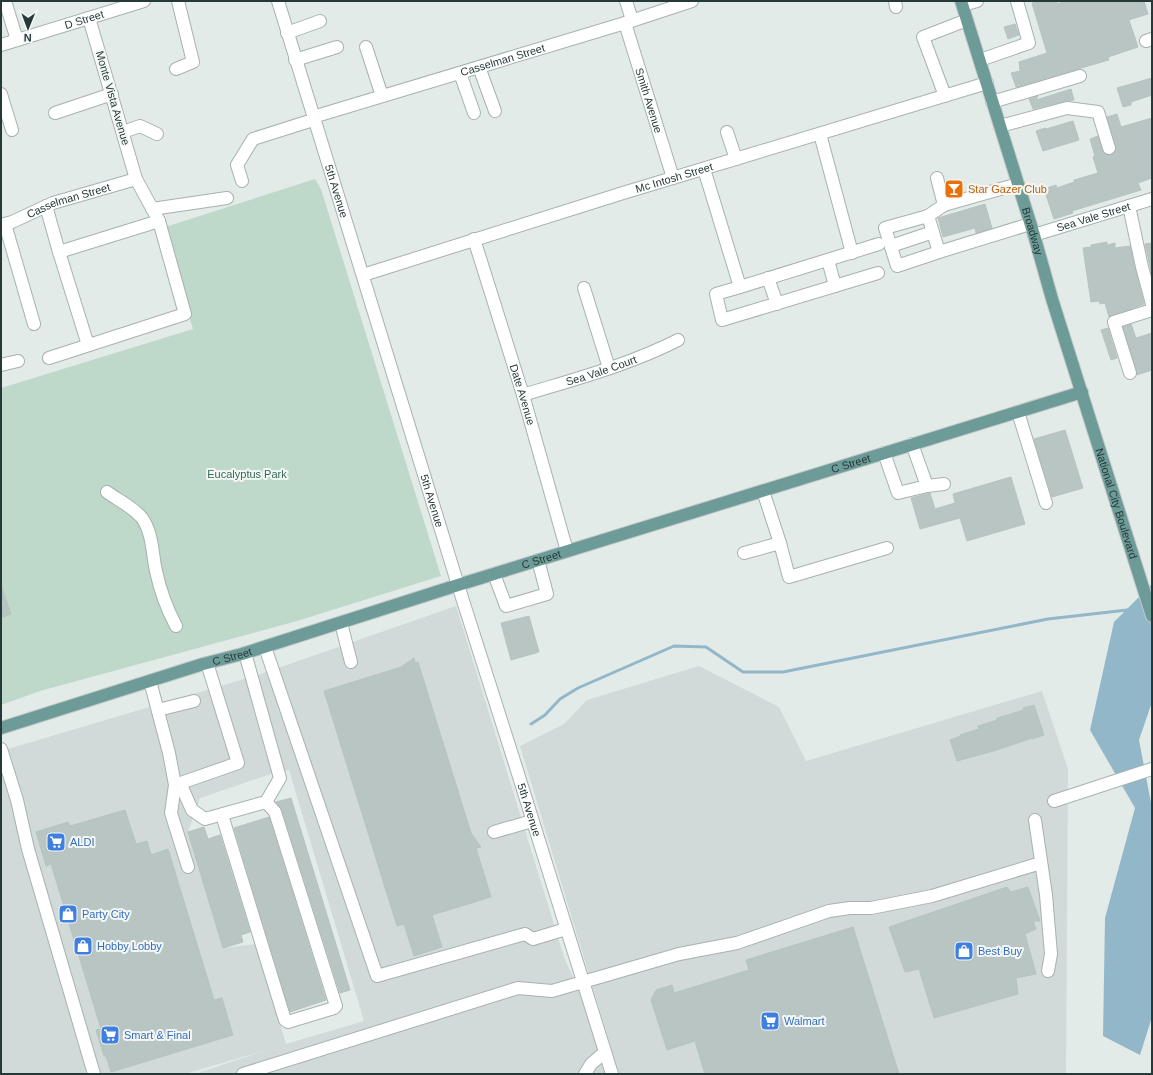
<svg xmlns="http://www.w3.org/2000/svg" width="1153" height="1075" font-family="Helvetica,sans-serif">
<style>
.built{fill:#d1dad8;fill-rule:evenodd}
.green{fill:#bed9ca}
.water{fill:#91b7c9}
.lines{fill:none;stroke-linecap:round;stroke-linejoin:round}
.stream{stroke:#91b7c9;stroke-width:3}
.building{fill:#b8c5c2;stroke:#b6c4c0}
.minor-casing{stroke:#a6b2b0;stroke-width:14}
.major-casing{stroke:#c2c8c7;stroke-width:14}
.minor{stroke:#fff;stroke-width:12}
.major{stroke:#6d9b97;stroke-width:12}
.labels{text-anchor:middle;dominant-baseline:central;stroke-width:4;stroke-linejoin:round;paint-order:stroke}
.street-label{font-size:11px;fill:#253a38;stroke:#f3f8f6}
.food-label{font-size:11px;fill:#c56008;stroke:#f3f8f6;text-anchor:start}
.park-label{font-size:11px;fill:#346c53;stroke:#f3f8f6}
.shop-label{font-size:11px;fill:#366cbe;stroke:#f3f8f6;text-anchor:start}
</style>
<rect width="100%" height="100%" fill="#e3ebe9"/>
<g class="built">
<path d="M 456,606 L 565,960 L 585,1002 L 606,1074 L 195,1074 L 266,1050 L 185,1074 L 1,1074 L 1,751 L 258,675 ZM 289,770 L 364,1021 L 286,1044 L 256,944 L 223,948 L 188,832 L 200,798 L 271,774 Z"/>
<polygon points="699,666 779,707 806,761 1042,691 1068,769 1066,1074 619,1074 520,746 564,724 587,700"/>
</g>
<polygon class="green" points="315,179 321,189 441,576 297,621 40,691 1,705 1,388 193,329 162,228"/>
<polygon class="water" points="1152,584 1152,702 1139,740 1152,808 1152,1017 1140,1055 1103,1036 1105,918 1135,808 1090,730 1114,622"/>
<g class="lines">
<polyline class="stream" points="531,724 545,715 560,699 578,688 674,646 706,647 743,672 783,672 1048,619 1127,610"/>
</g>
<g class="building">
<polygon points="1040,1 1057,1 1057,4 1066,1 1144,1 1148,14 1129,20 1138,47 1108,57 1109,60 1102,62 1016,87 1011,73 1020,71 1019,62 1047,53 1032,3"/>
<polygon points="1015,24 1019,35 1008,39 1004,27"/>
<polygon points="1152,78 1152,95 1131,102 1131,105 1123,107 1117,88"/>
<polygon points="1071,89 1074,100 1065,101 1033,109 1029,99 1038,96 1036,100"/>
<polygon points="1117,114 1121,127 1152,118 1152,178 1138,183 1141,190 1072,211 1073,213 1054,219 1044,189 1056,185 1057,188 1074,182 1074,180 1098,173 1093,157 1095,156 1090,139 1098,136 1104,153 1108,155 1114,153 1116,150 1116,146 1107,117"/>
<polygon points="1073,121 1079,140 1043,151 1036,131 1045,128 1046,129"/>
<polygon points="985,204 992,228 976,233 975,228 943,237 938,218"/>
<polygon points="1107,242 1107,245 1115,243 1115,248 1130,246 1144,304 1109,317 1105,303 1100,304 1099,301 1091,302 1083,248 1091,247 1091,245"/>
<polygon points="1152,243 1152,275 1145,244"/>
<polygon points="1131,324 1136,338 1152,333 1152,370 1137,375 1123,327"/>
<polygon points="1108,328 1117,358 1111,360 1101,330"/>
<polygon points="1065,430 1083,488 1052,497 1034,439"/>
<polygon points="1011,477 1025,524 967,541 960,518 920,529 911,498 930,493 935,509 955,503 953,494"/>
<polygon points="2,588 11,614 1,618 1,589"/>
<polygon points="529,616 539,652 511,660 501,623"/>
<polygon points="414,658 415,663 418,662 471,833 481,847 476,848 491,897 432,915 442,947 414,956 404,924 397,926 324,691 401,667"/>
<polygon points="1034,705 1044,735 1032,739 1032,738 997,750 957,761 950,740 961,736 960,735 979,729 978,726 997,720 997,718 1024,710 1023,708"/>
<polygon points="291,798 350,990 340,993 282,810 276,802"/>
<polygon points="125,810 136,844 147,841 151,855 168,849 214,1000 222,998 233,1035 111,1072 106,1056 104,1056 96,1030 101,1029 51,864 46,866 36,832 68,822 70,826"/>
<polygon points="269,817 326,1000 290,1012 234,828"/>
<polygon points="204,827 208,839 220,835 250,932 241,935 243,942 223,948 188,832"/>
<polygon points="1007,887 1011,892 1028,887 1040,921 1033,921 1036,929 1025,934 1036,974 1016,978 1018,994 934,1018 919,969 905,972 889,927"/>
<polygon points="853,927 899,1074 705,1074 695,1041 667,1050 651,1000 656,990 672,985 674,993 749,970 746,960"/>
</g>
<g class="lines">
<g class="minor-casing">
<g id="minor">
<polyline points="5,1 17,40"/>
<path id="s1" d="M 278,1 L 458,585 L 515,764 L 612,1074"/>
<polyline points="626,1 632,20"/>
<polyline points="895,1 896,7"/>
<polyline points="963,5 977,1"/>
<path id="s2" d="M 625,23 L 673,178"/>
<polyline points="287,33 320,21"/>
<polyline points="1146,41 1152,39"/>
<path id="s3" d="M 1,45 L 144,1"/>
<polyline points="366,47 382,96"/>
<polyline points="295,60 337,47"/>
<polyline points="980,60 1029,43 1017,1"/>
<polyline points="479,67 495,111"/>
<polyline points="176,69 193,62 178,1"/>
<polyline points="460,73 474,113"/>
<polyline points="1,94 12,130"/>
<polyline points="945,96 923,37 967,20"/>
<polyline points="992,102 1080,76"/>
<polyline points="55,113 112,94"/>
<path id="s4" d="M 313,117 L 625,23 L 692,1"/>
<polyline points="1000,126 1067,108 1098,112 1109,148"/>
<polyline points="123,132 140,126 157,134"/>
<polyline points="727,132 736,159"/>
<polyline points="820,134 852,253"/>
<polyline points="704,169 740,287 716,294 722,320 878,273"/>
<polyline points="937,178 944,205 928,216 939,252 1030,224"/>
<polyline points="242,181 237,165 253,139 313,120"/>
<polyline points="944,205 1018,184"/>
<polyline points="46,206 59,252 159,221"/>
<polyline points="1129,206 1142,267 1152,304"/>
<polyline points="152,209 227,198"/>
<polyline points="928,216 885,228 897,266 939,252"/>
<polyline points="5,224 34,324"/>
<path id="s5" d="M 1,225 L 12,222 L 53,203 L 136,179"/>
<path id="s6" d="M 1034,235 L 1152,199"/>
<path id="s7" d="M 474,239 L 523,395 L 567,551"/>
<polyline points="891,246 933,232"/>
<polyline points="59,252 88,345"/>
<polyline points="828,260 835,286"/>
<path id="s8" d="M 363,275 L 623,193 L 987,83"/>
<polyline points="768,278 777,304"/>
<polyline points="740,287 879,244"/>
<polyline points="584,288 609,368"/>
<polyline points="49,358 185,314 159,221 136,179 89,18"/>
<polyline points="1,365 18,361"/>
<polyline points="1130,373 1114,322 1152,310"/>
<path id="s9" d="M 523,395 C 575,379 629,365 678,340"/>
<polyline points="1018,412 1046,503"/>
<polyline points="884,453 898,493 927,486 912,444"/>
<polyline points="927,486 944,484"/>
<polyline points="763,491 780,543 789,577 887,548"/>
<path d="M 107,492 C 118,500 133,507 142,518 C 153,533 152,554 156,571 C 160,590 167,609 176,626"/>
<polyline points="744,553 780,543"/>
<polyline points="494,574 506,606 547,594 538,560"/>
<polyline points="341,623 351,662"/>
<polyline points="265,647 377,976 525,934 533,939 566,929"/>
<polyline points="150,681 169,753 175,785 171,813 188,867"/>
<polyline points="158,710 194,701"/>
<polyline points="1,749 17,800 28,849 94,1074"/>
<polyline points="180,783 192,810 205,819 266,802 280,778 245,653"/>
<polyline points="175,785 238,763 207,663"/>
<polyline points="1054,801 1152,769"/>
<polyline points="222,815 285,1020 288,1022 334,1008 336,1006 275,812 266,802"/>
<polyline points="1035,820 1046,895 1051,954 1048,971"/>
<polyline points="494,832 532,821"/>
<polyline points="243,1074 518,988 552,991 679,954 737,943 829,911 850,908 871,908 932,896 1041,863"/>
<polyline points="585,1074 591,1064 605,1052"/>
</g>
</g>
<g class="major-casing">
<g id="major">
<path id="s10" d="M 961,1 L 1034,235 L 1052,299 L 1152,616"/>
<path id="s11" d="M 1,728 L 203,664 L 242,654 L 458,585 L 1082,392"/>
</g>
</g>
<use href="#minor" class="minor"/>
<use href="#major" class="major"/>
</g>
<defs>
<g id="bar-square" transform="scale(1)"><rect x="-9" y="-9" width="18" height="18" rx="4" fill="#e8710a" stroke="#f3f8f6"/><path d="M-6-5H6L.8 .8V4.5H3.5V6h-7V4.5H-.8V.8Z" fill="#fff"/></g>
<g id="supermarket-square" transform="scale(1)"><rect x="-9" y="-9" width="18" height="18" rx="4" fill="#3f7fe0" stroke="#f3f8f6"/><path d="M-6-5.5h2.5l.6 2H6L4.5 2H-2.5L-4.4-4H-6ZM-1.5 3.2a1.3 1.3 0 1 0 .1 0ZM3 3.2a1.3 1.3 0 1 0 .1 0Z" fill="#fff"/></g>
<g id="shop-square" transform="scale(1)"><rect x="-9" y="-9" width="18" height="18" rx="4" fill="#3f7fe0" stroke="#f3f8f6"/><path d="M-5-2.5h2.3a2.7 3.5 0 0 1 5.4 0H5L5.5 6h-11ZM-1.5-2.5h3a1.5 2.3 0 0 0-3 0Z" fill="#fff"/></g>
</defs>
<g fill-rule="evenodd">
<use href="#bar-square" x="954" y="189"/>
<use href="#supermarket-square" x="56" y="842"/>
<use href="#shop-square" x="68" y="914"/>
<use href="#shop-square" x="83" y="946"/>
<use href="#shop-square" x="964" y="951"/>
<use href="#supermarket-square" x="770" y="1021"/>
<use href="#supermarket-square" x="110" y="1035"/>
</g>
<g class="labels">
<g class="street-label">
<text stroke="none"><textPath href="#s3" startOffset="87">D Street</textPath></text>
<text stroke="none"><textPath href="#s4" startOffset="198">Casselman Street</textPath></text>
<text transform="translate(113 98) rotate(74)">Monte Vista Avenue</text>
<text stroke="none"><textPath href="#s2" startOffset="81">Smith Avenue</textPath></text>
<text stroke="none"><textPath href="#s8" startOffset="326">Mc Intosh Street</textPath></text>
<text stroke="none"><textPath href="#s1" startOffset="199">5th Avenue</textPath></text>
<text stroke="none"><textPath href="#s5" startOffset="72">Casselman Street</textPath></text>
<text stroke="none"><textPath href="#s6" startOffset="62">Sea Vale Street</textPath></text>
<text stroke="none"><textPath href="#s10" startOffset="241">Broadway</textPath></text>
<text stroke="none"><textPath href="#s9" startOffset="82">Sea Vale Court</textPath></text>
<text stroke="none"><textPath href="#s7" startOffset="163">Date Avenue</textPath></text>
<text stroke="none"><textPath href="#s11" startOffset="890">C Street</textPath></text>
<text stroke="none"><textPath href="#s1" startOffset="523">5th Avenue</textPath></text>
<text stroke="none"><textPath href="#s10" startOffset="526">National City Boulevard</textPath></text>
<text stroke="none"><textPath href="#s11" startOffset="566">C Street</textPath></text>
<text stroke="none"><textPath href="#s11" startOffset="242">C Street</textPath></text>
<text stroke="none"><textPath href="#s1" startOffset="847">5th Avenue</textPath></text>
</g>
<g class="food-label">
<text x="968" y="189">Star Gazer Club</text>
</g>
<g class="park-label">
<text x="247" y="474">Eucalyptus Park</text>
</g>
<g class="shop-label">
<text x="70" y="842">ALDI</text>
<text x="82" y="914">Party City</text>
<text x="97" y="946">Hobby Lobby</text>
<text x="978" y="951">Best Buy</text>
<text x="784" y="1021">Walmart</text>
<text x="124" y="1035">Smart &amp; Final</text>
</g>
</g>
<rect width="1153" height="1075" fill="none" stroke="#253a38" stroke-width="4"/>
<g transform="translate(28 28) rotate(181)" stroke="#f3f8f6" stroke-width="3" paint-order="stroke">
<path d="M0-3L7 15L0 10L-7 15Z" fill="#253a38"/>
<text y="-6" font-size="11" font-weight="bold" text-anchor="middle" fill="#253a38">N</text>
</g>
</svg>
